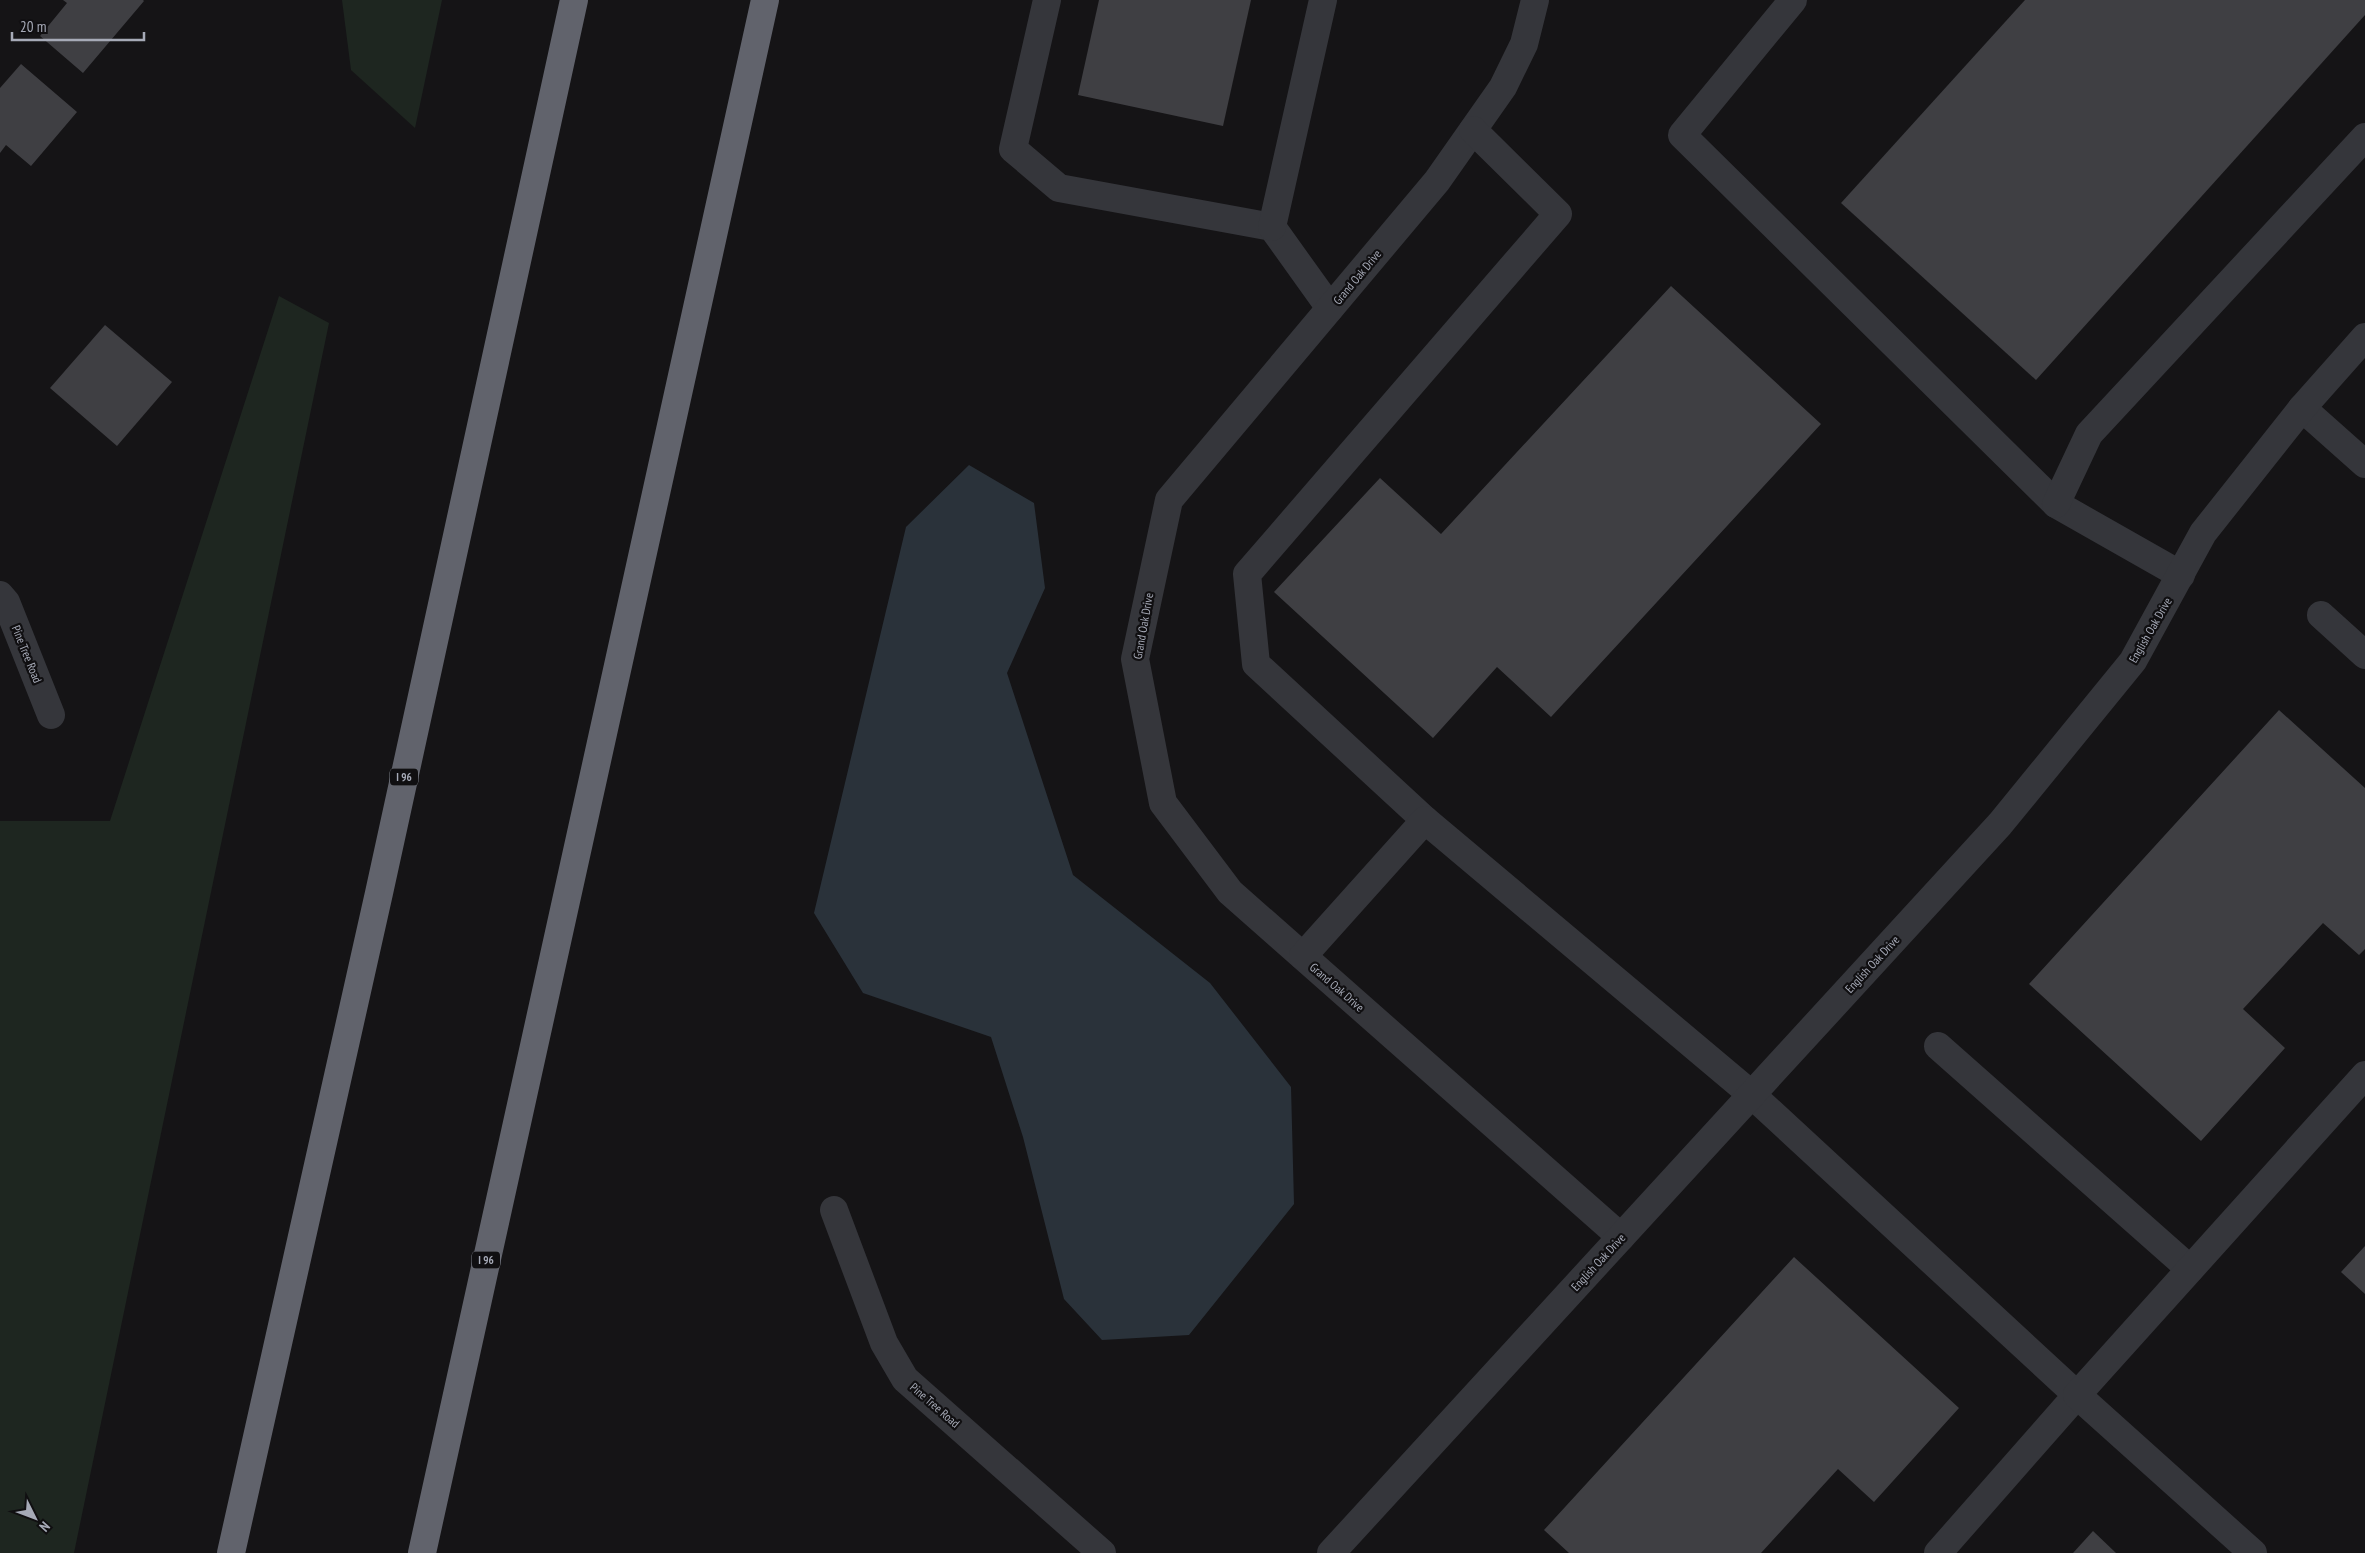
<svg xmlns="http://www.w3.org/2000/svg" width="2365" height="1553" font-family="'PT Sans Narrow',sans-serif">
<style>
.green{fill:#1e2620}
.water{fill:#2a323a}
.building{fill:#3f3f43}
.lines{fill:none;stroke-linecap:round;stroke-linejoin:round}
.minor{stroke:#35363b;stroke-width:28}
.highway{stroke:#61636c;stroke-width:28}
.labels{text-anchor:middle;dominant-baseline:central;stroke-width:4.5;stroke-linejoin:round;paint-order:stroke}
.shield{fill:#100f11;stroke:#797c85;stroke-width:1}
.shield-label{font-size:11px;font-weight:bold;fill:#a6aab7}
.street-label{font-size:12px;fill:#a6aab7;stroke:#100f11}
</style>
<rect width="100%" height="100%" fill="#151416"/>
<g class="green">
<polygon points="342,0 442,0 415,128 351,70"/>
<polygon points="279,296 329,323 74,1553 0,1553 0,821 110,821"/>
</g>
<polygon class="water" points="969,465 1034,503 1045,588 1007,673 1073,875 1210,983 1291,1087 1294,1204 1189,1335 1102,1340 1064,1299 1023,1137 991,1037 863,993 814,913 906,527"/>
<g class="building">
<polygon points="63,0 143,0 144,1 83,73 40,36 67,3"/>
<polygon points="1099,0 1251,0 1223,126 1078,95"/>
<polygon points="2025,0 2365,0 2365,15 2036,380 1841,203"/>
<polygon points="21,64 77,112 31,166 6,145 0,153 0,88"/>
<polygon points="1671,286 1821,424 1551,717 1497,667 1433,738 1274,592 1380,478 1441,534"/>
<polygon points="105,325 172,382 117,446 50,388"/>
<polygon points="2279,710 2365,788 2365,949 2359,955 2323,923 2243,1009 2285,1048 2201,1141 2029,984"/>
<polygon points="2365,1246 2365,1294 2341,1272"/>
<polygon points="1794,1257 1959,1408 1874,1502 1838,1469 1761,1553 1569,1553 1544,1530"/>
<polygon points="2093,1531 2116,1553 2073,1553"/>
</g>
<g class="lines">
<g class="minor">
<polyline points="1047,0 1013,149 1059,188 1272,227 1330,308"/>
<polyline points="1535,0 1524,44 1503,87 1437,181 1169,500 1135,659 1163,803 1230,892 1621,1237"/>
<polyline points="1793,0 1682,135 2056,504 2181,575"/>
<polyline points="1272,227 1323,0"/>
<polyline points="2302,408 2365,464"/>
<polyline points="2056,504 2089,434 2365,137"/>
<polyline points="0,595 6,602 51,715"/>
<polyline points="2321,615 2365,655"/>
<polyline points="1425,820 1256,664 1247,574 1558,214 1473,130"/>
<polyline points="1303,956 1425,820 1751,1094 2077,1395 1938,1553"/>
<polyline points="1938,1046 2190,1269"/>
<polyline points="834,1210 884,1343 905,1379 1102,1553"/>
<polyline points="1331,1553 2000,824 2133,661 2203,533 2302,408 2365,337"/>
<polyline points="2253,1553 2077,1395 2365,1075"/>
</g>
<g class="highway">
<polyline points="231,1553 379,893 574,0"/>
<polyline points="422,1553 765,0"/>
</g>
</g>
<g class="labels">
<g class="shield">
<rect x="390" y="768.5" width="28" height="17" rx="4"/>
<rect x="472" y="1251.5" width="28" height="17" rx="4"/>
</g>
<g class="shield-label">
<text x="404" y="777">I 96</text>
<text x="486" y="1260">I 96</text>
</g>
<g class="street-label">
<text transform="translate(1357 277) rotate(-50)">Grand Oak Drive</text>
<text transform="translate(1143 626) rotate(-80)">Grand Oak Drive</text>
<text transform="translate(2150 630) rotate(-60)">English Oak Drive</text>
<text transform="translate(27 654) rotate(68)">Pine Tree Road</text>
<text transform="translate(1872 964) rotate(-47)">English Oak Drive</text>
<text transform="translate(1337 987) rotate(41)">Grand Oak Drive</text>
<text transform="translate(1598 1262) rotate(-47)">English Oak Drive</text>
<text transform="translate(935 1405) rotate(41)">Pine Tree Road</text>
</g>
</g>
<g transform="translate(35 1518) rotate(132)" stroke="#100f11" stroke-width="4" paint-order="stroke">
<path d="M0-4L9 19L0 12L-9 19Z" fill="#a6aab7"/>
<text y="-8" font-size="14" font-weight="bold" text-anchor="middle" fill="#a6aab7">N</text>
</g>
<path d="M12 32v8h132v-8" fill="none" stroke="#a6aab7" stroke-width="2.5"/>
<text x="20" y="32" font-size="15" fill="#a6aab7" stroke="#100f11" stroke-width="4" paint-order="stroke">20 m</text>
</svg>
